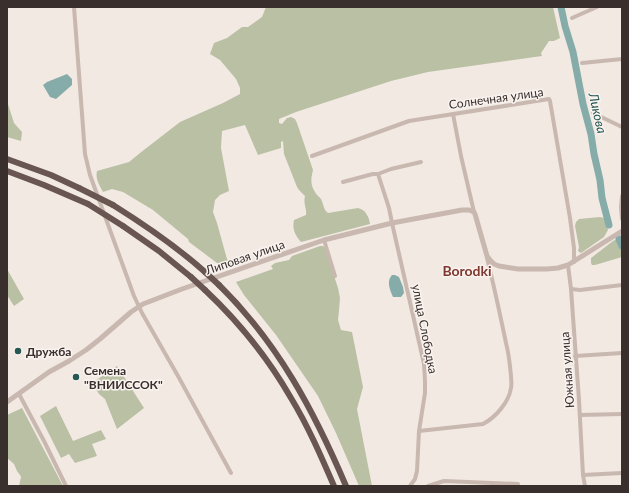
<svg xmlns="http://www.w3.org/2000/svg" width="629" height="493" font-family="Lato,sans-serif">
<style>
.green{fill:#bac0a4}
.water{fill:#85aca9}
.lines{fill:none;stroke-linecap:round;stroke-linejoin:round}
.river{stroke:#85aca9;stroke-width:7}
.minor{stroke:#c9b8b0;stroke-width:4}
.tertiary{stroke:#c9b8b0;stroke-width:5}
.trunk{stroke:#695652;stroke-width:6}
.trunk-bridge{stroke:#695652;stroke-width:6}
.poi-dot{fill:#265753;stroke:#f9f3ef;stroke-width:1.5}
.labels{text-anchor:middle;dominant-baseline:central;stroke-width:3;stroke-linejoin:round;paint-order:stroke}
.street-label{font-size:12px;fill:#392f2d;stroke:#f9f3ef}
.poi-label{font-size:12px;font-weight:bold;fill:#392f2d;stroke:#f9f3ef;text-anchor:start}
.water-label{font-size:13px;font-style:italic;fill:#265753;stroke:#f9f3ef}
.quarter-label{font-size:14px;font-weight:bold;fill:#80372e;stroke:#f9f3ef}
</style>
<rect width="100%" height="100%" fill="#f2e9e3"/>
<g class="green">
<path d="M 266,7 L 553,7 L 560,38 L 554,41 L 549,41 L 541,53 L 542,56 L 428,72 L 391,81 L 296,112 L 279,119 L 279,123 L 282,124 L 287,118 L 291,117 L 295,119 L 297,123 L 313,170 C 311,178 310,185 315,192 C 316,195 320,197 321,199 C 324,205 323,209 328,213 L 358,208 C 366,210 369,217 370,224 L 301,242 C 295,235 292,229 294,220 L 306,215 C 307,208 303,205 305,196 L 299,190 L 297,187 L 284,154 L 283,141 L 281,142 L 281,148 L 258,155 L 245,125 L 222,131 L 221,148 L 229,191 L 220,195 L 215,200 L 213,212 L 217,223 L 227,259 L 233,264 L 227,266 L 221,266 L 189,242 L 188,239 L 153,210 L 123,192 L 112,189 L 103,192 C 100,186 95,179 97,171 L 129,162 L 140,153 L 180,122 L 223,103 L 240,94 L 240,88 L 236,79 L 220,60 L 210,54 L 214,43 L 227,38 L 242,27 L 248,27 L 262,17 Z"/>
<polygon points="7,101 14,123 22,132 21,141 7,137"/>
<polygon points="600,217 604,218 607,222 607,226 608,230 604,237 581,253 578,251 579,247 575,226 576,222 579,219"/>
<polygon points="619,238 622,238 622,257 595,265 592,265 591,263 591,258 613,241"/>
<polygon points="320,246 323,246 325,248 338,288 340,298 339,310 338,320 341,330 352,332 363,387 357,409 372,486 359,486 336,433 318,396 276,335 244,295 236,282 273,269 271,266 275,263 289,260 292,256"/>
<polygon points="7,269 24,299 14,306 7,295"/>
<polygon points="117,366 144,408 117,429 105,399 99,394 92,383"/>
<polygon points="56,406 73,441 101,430 106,439 92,444 97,456 75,463 69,454 61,458 40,416"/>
<polygon points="22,408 63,486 19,486 21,477 20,475 17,471 14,464 7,458 7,415"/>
</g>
<g class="water">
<polygon points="67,74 72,79 72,85 56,99 50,97 43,85 47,82"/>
<path d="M 392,275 L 395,275 L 399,277 L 403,287 L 404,293 L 401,297 L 393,297 C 390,290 386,281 392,275 Z"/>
</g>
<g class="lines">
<g class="river">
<polyline points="561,7 565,26 573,52 583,104 591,134 594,154 600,180 602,198 609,225"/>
<polyline points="619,239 622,246"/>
</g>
<g class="minor">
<polyline points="74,7 85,154 90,175 134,296 142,313 178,376 231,473"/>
<polyline points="572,18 597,7"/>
<polyline points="582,63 622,59"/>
<polyline points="593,113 622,127"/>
<polyline points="453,114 461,156 474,212"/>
<polyline points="312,156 409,121 549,99 550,101 570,218 574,248 574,262"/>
<polyline points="378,174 389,208 392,223 424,364 425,381 425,393 419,431 417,471 415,479 410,486"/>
<polyline points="343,182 369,175 373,174 378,174 391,169 421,162"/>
<polyline points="622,196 621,208 622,219"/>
<polyline points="324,240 335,276"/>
<polyline points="568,265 571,289 579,400 583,475 585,486"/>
<polyline points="571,289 580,290 622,285"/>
<polyline points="575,356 622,353"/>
<polyline points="19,394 44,441 66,486"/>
<polyline points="580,415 622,414"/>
<path d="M 419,431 L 483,424 C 496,417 509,402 511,388 C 512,384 511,380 511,376 C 510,365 509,354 506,343 C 500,314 494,286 487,258"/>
<polyline points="583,475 622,473"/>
<polyline points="428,486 444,481 518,484"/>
</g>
<polyline class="tertiary" points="7,402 49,372 69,361 86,350 100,339 131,312 143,304 182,289 324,240 392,223 462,210 469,210 474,212 475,214 487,256 490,260 494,264 499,266 518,269 547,269 558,268 568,265 622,231"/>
<g class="trunk">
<polyline points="7,159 51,175 79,188"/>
<polyline points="7,171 44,185 88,204"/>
<path d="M 113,205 C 145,225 176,246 205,272"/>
<polyline points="123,226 159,251 191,277"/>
<path d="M 219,285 C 278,343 314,411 346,486"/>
<path d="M 205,290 C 239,322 268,358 291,398 C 308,426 321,456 334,486"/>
</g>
<g class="trunk-bridge">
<polyline points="79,188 113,205"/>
<polyline points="88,204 123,226"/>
<polyline points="205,272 219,285"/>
<polyline points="191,277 205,290"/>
</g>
</g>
<g class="poi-dot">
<circle cx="18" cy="351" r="4"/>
<circle cx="76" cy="377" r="4"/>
</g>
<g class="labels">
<g class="street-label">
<text transform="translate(496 98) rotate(-8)">Солнечная улица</text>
<text transform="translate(245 257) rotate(-19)">Липовая улица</text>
<text transform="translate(425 329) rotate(79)">улица Слободка</text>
<text transform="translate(567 370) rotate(-94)">Южная улица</text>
</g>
<g class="poi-label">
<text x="26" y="351">Дружба</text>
<text x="84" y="370">Семена<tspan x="84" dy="14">"ВНИИССОК"</tspan></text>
</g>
<g class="water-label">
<text transform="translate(598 113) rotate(77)">Ликова</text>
</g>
<g class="quarter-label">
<text x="467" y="270">Borodki</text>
</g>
</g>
<rect width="629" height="493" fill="none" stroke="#392f2d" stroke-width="16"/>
</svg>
